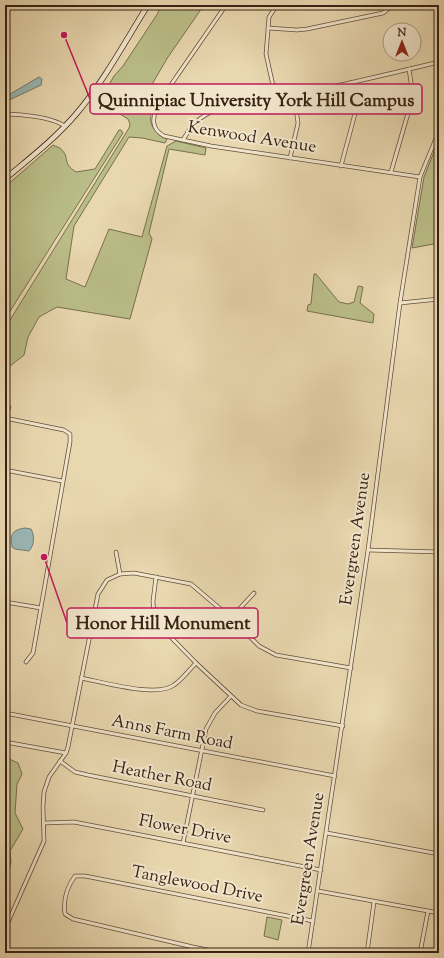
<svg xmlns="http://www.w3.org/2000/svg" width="444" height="958" font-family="'Sorts Mill Goudy',serif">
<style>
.green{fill:#babd88;stroke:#78704e}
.water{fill:#9ab7b4;stroke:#727b74}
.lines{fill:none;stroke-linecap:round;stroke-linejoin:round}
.street-casing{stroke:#644f3c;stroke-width:4.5}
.secondary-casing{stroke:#372215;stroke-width:6}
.street{stroke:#f1e5cb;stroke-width:3}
.secondary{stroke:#f1e5cb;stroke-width:4.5}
.labels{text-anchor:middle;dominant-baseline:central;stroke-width:4;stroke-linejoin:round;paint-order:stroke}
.street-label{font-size:17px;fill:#372215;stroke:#f1e5cb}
.leader{fill:none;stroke:#c2185b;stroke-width:1.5}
.callout-dot{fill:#c2185b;stroke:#f1e5cb;stroke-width:1.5}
.callout{fill:#f1e5cb;stroke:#c2185b;stroke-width:1.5}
.callout-label{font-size:18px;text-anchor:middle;font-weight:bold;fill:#372215}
</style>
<rect width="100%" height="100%" fill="#e9d7af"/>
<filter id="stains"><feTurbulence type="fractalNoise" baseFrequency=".005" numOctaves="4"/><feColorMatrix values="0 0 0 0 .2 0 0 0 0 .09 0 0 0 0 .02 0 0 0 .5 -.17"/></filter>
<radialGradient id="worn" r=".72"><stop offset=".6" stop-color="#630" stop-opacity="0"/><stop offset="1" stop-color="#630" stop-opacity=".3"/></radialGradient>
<g class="green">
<path d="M 160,5 L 204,5 L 168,57 L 151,86 L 162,92 C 150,110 142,126 167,139 L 165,143 L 142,138 L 129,137 L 74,226 L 66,279 L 85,287 L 109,229 L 142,237 L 167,146 L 176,141 L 206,148 L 205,155 L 169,149 L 149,233 L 152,239 L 130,319 L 57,307 L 39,317 L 28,337 L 24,355 L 5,370 L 5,328 L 129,128 L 130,124 L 128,119 L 107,106 L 103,100 L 103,95 L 114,76 L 123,66 L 158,13 Z"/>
<path d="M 119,130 L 121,130 L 123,133 L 5,319 L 5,187 L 53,145 C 56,147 60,147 62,150 C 70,159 62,163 76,172 L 95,169 Z"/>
<polygon points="439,139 439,243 412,248 424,177"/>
<polygon points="314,274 316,274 339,302 348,304 354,302 358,286 363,287 360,303 374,314 373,323 307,311 308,305 311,304"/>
<polygon points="9,759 18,763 22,774 17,784 15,813 23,829 10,851 11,862 9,870 5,867 7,852 7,839 5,839 5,770"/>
<polygon points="267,917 282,920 278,940 264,936"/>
</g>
<g class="water">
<polygon points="39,77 42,79 41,85 5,102 5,97"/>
<path d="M 25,528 L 31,529 C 35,536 34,546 29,551 L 15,549 L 12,547 C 10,534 12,530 25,528 Z"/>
</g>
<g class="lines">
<g class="street-casing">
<g id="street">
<path d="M 226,5 L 157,105 C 153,118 150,128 164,136 L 211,146 L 420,177"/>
<polyline points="268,28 297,30 307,29 383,13 388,9 390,5"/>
<polyline points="276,99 266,54 269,17 277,5"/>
<path d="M 5,114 C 21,114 51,117 65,126"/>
<path d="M 183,140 C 189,129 196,120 207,114 C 226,104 255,103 275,99 C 330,88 385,75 439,62"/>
<polyline points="290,158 298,123 294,95"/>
<polyline points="341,166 356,110 351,83"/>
<polyline points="391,172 413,96 409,69"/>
<polyline points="400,303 439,299"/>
<polyline points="5,416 9,407"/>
<polyline points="5,418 64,430 70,434 70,442 33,653 26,662"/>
<polyline points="5,470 62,481"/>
<polyline points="368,550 439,552"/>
<polyline points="116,552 120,574"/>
<polyline points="156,577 153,601 154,615 160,626 196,663 241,705 257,711 343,726"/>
<polyline points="5,602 41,608"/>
<polyline points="231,618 254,593"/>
<path d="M 81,678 C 103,682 156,698 174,685 C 182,680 189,670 196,663"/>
<polyline points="5,713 335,776"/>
<polyline points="5,742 66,753"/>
<polyline points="60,761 75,772 88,775 263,810"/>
<polyline points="44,823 74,822 321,870"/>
<polyline points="327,833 439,854"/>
<polyline points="183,843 206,729 215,713 231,696"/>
<polyline points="318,891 439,913"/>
<polyline points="5,929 44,841 43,807 44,792 49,777 66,753 68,747 98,594 107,580 120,574 134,573 191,584 231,618 259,646 276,655 351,668"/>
<polyline points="5,933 6,953"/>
<path d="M 222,953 L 193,947 L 73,919 L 65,914 C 63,901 67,887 75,876 L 85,876 L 313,921"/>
<polyline points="308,953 368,550 400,303 420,177 439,131"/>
<polyline points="367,953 374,902"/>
<polyline points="420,953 428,911"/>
</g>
</g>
<g class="secondary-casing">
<path id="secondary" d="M 5,179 C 30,158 56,138 77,113 C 104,81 126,40 148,5"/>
</g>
<use href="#street" class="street"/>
<use href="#secondary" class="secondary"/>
</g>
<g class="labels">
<g class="street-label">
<text transform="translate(252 138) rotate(9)">Kenwood Avenue</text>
<text transform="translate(356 539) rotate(-82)">Evergreen Avenue</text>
<text transform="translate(172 733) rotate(11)">Anns Farm Road</text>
<text transform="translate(162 777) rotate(11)">Heather Road</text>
<text transform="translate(185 830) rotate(11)">Flower Drive</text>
<text transform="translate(309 859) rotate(-81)">Evergreen Avenue</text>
<text transform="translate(197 885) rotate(11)">Tanglewood Drive</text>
</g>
</g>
<path class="leader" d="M64 35L90 99M44 557L67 623"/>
<g class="callout-dot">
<circle cx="64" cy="35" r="4"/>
<circle cx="44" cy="557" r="4"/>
</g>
<g class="callout">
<rect x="90" y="84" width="332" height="30" rx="4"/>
<rect x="67" y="608" width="191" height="30" rx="4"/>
</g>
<g class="callout-label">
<text x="256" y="106">Quinnipiac University York Hill Campus</text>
<text x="163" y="629">Honor Hill Monument</text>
</g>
<rect width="444" height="958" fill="none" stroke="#e9d7af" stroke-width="20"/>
<rect x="6" y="6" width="432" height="946" fill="none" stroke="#372215" stroke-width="2"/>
<rect x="10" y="10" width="424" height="938" fill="none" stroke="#372215"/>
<g transform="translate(402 42)"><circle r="19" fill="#f1e5cb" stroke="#a79782"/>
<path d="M0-3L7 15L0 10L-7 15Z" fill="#8f2418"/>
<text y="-6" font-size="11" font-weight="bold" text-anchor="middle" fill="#372215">N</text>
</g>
<rect width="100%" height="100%" filter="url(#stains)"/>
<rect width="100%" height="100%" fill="url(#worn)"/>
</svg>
